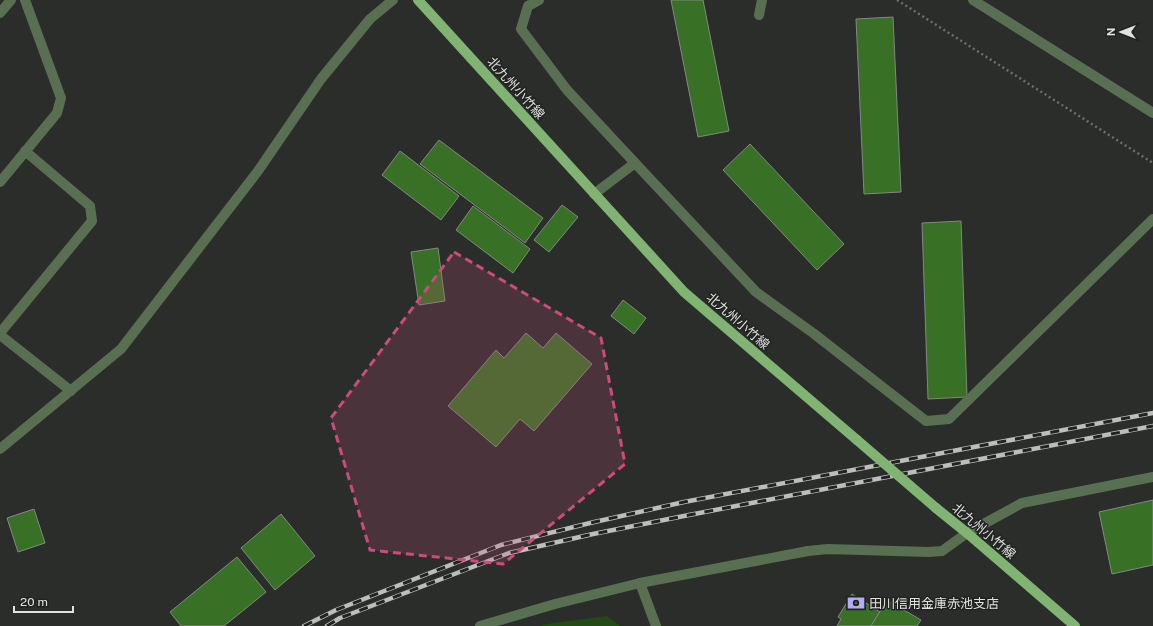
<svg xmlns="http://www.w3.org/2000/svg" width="1153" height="626" font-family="'Public Sans','Noto Sans JP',sans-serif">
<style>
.green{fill:#224a14}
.building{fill:#387125;stroke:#848784}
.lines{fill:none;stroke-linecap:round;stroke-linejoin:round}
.path{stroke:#6e6f6d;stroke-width:2.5;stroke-dasharray:2 3;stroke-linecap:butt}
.minor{stroke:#587051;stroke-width:10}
.major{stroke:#81b373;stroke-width:10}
.rail-casing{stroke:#bdbebc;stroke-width:4.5}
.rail{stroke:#212321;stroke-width:3;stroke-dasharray:9;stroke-linecap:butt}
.major-bridge{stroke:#81b373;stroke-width:10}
.marked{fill:#ca4b7c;fill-opacity:0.2;stroke:#ca4b7c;stroke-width:3;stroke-dasharray:8 5;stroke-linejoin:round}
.labels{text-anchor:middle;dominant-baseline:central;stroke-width:3;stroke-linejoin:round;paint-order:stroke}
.street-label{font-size:13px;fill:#e2e3e1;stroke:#212321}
.poi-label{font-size:13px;fill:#e2e3e1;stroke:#212321;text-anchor:start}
</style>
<rect width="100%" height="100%" fill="#2b2d2a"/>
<polygon class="green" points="607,616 620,626 540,626 547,624"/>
<g class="building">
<polygon points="671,0 703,0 729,131 698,137"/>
<polygon points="893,17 901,192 864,194 856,19"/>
<polygon points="439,140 543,218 525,243 420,164"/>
<polygon points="750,144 844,244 817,270 723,170"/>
<polygon points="400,151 459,196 441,220 382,175"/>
<polygon points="562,205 578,217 549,252 534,240"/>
<polygon points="473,206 530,249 513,273 456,230"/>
<polygon points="961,221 967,397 928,399 922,223"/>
<polygon points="438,248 445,301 419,305 411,252"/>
<polygon points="623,300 646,318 634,334 611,316"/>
<polygon points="526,333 543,348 556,333 592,364 534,431 520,419 496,447 448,406 496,350 504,358"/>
<polygon points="1153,500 1153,565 1112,574 1099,512"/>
<polygon points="34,509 45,543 18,552 7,518"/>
<polygon points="281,514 315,556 275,590 241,548"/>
<polygon points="237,557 266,592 224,626 181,626 170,612"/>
<polygon points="852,594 880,612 871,626 837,626 841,619 838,617"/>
<polygon points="887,600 921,620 917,626 871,626"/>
</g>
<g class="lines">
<polyline class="path" points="897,0 1153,163"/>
<g class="minor">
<polyline points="539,0 528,6 521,29 567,90 635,163"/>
<polyline points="973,0 1153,113"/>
<polyline points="0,13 11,0"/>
<polyline points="759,15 762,0"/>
<polyline points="0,182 57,113 61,98 25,0"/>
<polyline points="594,194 635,163 756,292 813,333 926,421 949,419 1153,219"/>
<polyline points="0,333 92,221 90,206 25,151"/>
<polyline points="0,335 71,391"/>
<polyline points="0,449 121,349 258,171 321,79 370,19 393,0"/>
<polyline points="640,583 656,626"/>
<polyline points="480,626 555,604 640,583 808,551 828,549 928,552 942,551 967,533 1022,503 1153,477"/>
</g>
<g class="major">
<polyline points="418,0 684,292 857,440"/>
<polyline points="936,508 967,533 1075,626"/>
</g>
<g class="rail-casing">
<g id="rail">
<polyline points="304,626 336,610 501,545 590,523 684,502 1153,413"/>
<polyline points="327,626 340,618 509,553 593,534 689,515 1153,426"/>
</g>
</g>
<use href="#rail" class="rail"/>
<polyline class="major-bridge" points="857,440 936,508"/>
</g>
<path class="marked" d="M 454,252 L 601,338 L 625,464 L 503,564 L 370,550 L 331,418 Z"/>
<defs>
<g id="bank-bare" transform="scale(1.38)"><path d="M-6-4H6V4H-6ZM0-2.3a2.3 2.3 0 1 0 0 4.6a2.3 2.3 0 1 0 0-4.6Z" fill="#b5acf8" stroke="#212321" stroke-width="2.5" paint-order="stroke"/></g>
</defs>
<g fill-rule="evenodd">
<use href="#bank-bare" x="856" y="603"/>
</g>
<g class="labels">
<g class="street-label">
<text transform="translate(516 88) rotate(48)">北九州小竹線</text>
<text transform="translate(738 321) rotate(41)">北九州小竹線</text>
<text transform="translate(984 531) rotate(40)">北九州小竹線</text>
</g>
<g class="poi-label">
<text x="869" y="603">田川信用金庫赤池支店</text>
</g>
</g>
<g transform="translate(1121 32) rotate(270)" stroke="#212321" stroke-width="3" paint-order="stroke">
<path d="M0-3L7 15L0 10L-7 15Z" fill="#e2e3e1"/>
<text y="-6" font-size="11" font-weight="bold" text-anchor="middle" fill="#e2e3e1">N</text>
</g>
<path d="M14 606v6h59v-6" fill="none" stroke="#e2e3e1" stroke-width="2"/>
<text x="20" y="606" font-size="12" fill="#e2e3e1" stroke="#212321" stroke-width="3" paint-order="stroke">20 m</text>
</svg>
